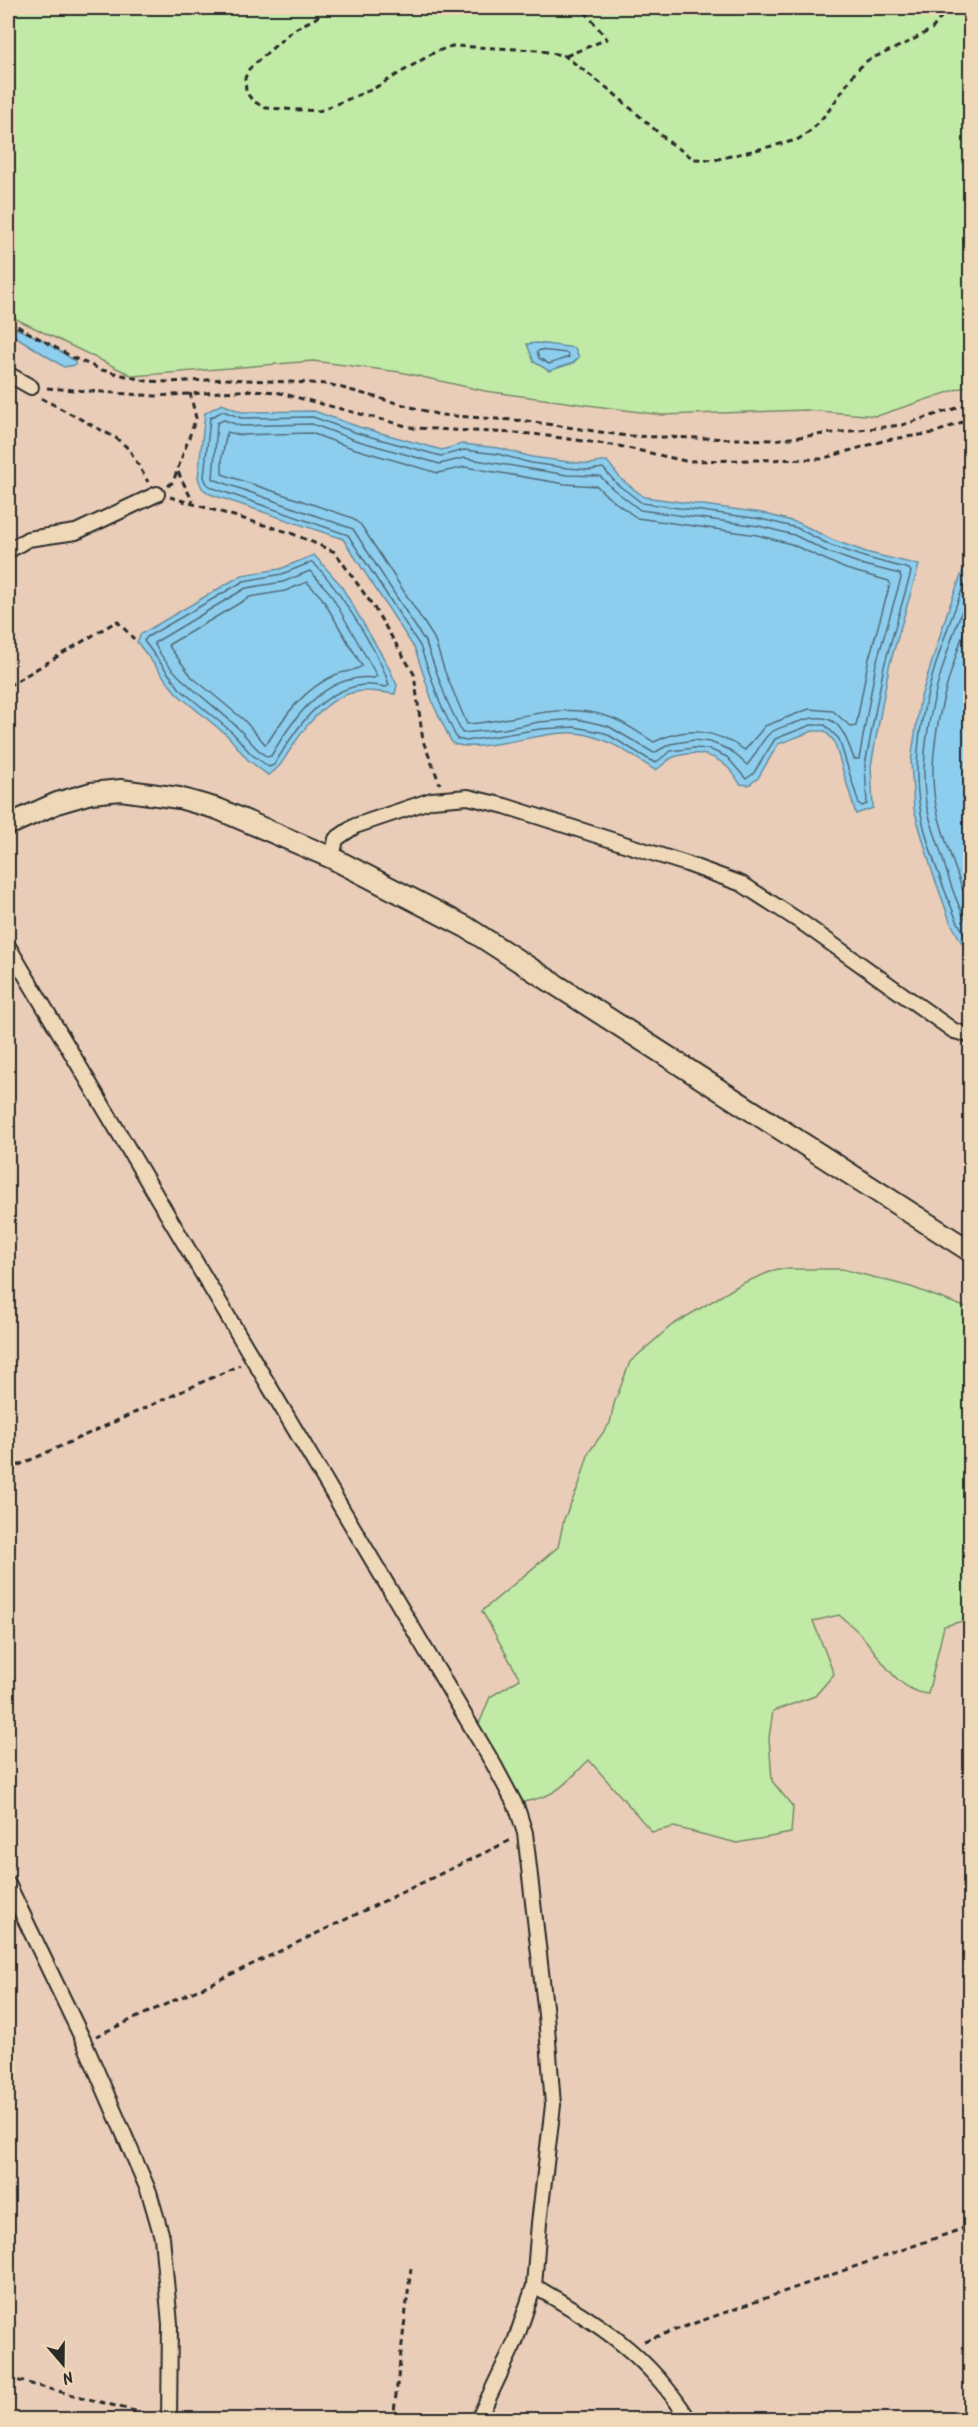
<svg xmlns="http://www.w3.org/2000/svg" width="978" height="2427" font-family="Kalam,sans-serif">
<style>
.green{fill:#c1eaa6;stroke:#768a68;stroke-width:1.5}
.water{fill:#8dceee;stroke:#668da0;stroke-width:1.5}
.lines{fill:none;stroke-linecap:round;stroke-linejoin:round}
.shore{stroke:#526c79;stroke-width:1.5}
.street-casing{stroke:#2b2b2b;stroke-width:18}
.secondary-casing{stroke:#2b2b2b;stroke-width:24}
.path{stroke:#2b2b2b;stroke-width:3;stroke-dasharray:6 4.5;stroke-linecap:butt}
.street{stroke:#eed8b7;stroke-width:14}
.secondary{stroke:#eed8b7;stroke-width:20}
</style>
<rect width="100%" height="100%" fill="#e9cdb8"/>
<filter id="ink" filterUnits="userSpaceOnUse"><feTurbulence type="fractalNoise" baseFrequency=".0167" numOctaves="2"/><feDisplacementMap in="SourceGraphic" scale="12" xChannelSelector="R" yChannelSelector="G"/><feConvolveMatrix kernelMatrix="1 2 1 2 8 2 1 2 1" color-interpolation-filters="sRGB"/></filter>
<g filter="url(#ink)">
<g class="green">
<polygon points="8,8 970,8 970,385 877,416 806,410 662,415 485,391 400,372 313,361 133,376 8,315"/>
<path d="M 777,1269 L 842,1269 L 911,1287 L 970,1309 L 970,1627 L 967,1620 L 944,1626 L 928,1694 C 897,1691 882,1659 863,1637 C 856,1629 847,1622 839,1615 L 813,1621 L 834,1674 L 815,1696 L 773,1711 L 769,1738 L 772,1781 L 793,1807 L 791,1833 L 737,1843 L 674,1827 L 652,1832 L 589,1760 C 565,1783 559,1796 523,1802 L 479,1724 L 490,1697 L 520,1679 L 482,1611 L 558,1547 L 564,1519 L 579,1485 L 589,1452 L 610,1423 L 614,1404 L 630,1362 L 672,1325 L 741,1284 Z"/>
</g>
<g class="water">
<polygon points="8,325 41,339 75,361 75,365 64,367 10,333"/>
<polygon points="537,343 575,348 579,357 573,363 549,371 534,362 527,344"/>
<path d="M 222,404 L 241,412 L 314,411 L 359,427 L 442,450 L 462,444 L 499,448 L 532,457 L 569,462 L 590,464 L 607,461 L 621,479 L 644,497 L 762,513 L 799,523 L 833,540 L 869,553 L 919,565 L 889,667 L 871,766 L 873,808 L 856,814 L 834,741 L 825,731 L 813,731 L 778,744 L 758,778 L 749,785 L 740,784 C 727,759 702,747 674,757 C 666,760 662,767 655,770 C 630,754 606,736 576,733 C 543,730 478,755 452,743 L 434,706 L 415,649 L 343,539 L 210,494 L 202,488 L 198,478 L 205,413 Z"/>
<polygon points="970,552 970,958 950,921 932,871 914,809 911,761 920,700 948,610"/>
<path d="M 314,555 L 340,584 L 386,662 L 397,685 L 395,694 C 386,693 376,691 367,691 C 333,690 308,722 292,747 C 284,758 281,768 268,775 L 247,759 L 229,737 L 176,693 L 137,642 L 141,634 L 242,575 L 280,569 Z"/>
</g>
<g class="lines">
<g class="shore">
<polygon points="540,350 567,353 569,357 549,364 539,358 537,352"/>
<polygon points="223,411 241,418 313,417 357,433 441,456 464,450 498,454 531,463 568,468 590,470 603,468 617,484 642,503 761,519 797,528 830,545 867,558 909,569 911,572 884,666 865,765 867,804 862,806 859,804 839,739 825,725 811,725 775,739 753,774 746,779 727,757 709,749 694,748 671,751 655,763 605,733 575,727 540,729 466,741 457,739 440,703 420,646 348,535 213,488 207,484 204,477 210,418"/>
<path d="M 224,420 L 241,426 L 312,424 L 355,440 L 440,464 L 464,458 L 567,475 L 600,476 L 613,489 L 640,510 L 759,526 L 794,535 L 828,552 L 864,565 L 900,574 L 901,578 L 876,664 L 859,759 L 854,759 C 842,725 834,708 795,723 C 787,726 775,728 769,734 C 760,742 756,756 747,765 L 730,750 L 710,742 L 694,740 L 670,744 L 654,753 L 608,726 L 577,719 L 539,722 L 504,729 L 462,733 L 447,701 L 426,643 L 353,529 L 213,479 L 217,423 Z"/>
<path d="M 227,432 L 241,435 L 311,433 L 352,448 L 438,473 L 465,467 L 565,484 L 597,486 L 608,497 L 637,518 L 757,535 L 791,544 L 846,569 L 889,581 L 890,584 L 868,662 L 856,726 L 851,727 L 833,711 L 809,709 L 765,726 L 745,750 C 714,730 688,725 654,742 C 640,734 625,722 609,717 C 563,700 514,721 467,724 L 445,672 L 434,638 L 361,525 L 350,517 L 222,474 L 222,457 Z"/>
<path d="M 312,562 C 335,582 381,656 389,685 L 386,687 C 379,686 370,684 363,685 C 319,691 295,730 274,765 L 269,767 L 251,754 L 233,733 L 180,689 L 144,641 L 147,637 L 244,581 L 282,574 Z"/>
<path d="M 970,569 C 943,640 906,730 920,808 C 925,839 943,887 955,916 C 959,926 966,935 970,944"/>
<path d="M 310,571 L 330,593 L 377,676 L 374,678 C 325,673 293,718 271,756 L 267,757 C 255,749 248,738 238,728 C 211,701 171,678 154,643 L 246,588 L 283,582 Z"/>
<path d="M 307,582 L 322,598 L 362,666 C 354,672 343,671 335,675 C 304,689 285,715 268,742 L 265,744 L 244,720 L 192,677 L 168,645 L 250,597 L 285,591 Z"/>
<path d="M 970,589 C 946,651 914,741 927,808 C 931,824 937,840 942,856 C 949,881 957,906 970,928"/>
<path d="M 970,614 C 950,671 924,746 936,806 C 944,841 958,876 970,910"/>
</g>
<g class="street-casing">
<g id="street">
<polyline points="8,374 31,387"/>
<polyline points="8,551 28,539 76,532 157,494"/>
<polyline points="332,858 336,839 355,826 432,800 468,797 505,806 687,864 742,884 804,924 954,1031 970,1035"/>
<polyline points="8,946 494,1765 517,1808 525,1833 546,2015 553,2105 539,2223 534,2286 515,2342 478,2420"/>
<polyline points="8,1884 84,2042 149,2192 162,2237 170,2324 169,2420"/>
<path d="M 534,2286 C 599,2324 648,2354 689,2420"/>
</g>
</g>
<g class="secondary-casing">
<polyline id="secondary" points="8,825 57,803 91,793 121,790 179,798 218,809 332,858 466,927 970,1251"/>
</g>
<g class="path">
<polyline points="326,8 316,18 293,30 249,69 245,78 246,92 253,101 266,108 319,111 373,89 435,52 452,46 538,50 565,56 611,91 669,142 694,159 714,160 797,140 812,130 830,109 856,71 868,60 909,42 932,29 948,8"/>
<polyline points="566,56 607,39 582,8"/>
<polyline points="8,321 74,358 102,370 146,381 170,382 227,379 328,384 440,415 527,421 627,436 773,440 902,425 970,404"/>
<polyline points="47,388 156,396 255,390 276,392 414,428 533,434 619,446 685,461 821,459 886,440 934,433 970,419"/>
<polyline points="41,398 116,438 129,449 148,482"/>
<polyline points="178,472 193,502"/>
<polyline points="168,486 173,482 196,418 190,393"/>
<polyline points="170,497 291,533 335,552 373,606 414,674 423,741 440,784"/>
<polyline points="8,686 117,621 134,639"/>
<polyline points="8,1470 240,1365"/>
<polyline points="96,2036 230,1975 511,1840"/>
<polyline points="644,2341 970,2226"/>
<polyline points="8,2378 154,2416"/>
<polyline points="393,2420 411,2268"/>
</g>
<use href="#street" class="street"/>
<use href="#secondary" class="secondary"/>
</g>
</g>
<rect width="978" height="2427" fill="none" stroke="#eed8b7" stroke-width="30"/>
<rect x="15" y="15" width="948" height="2397" fill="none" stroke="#2b2b2b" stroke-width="2" filter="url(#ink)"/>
<g transform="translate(63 2364) rotate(160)" stroke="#eed8b7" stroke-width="4.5" paint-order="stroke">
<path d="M0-4.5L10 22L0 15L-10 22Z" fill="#2b2b2b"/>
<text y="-9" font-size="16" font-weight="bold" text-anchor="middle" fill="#2b2b2b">N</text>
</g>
</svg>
